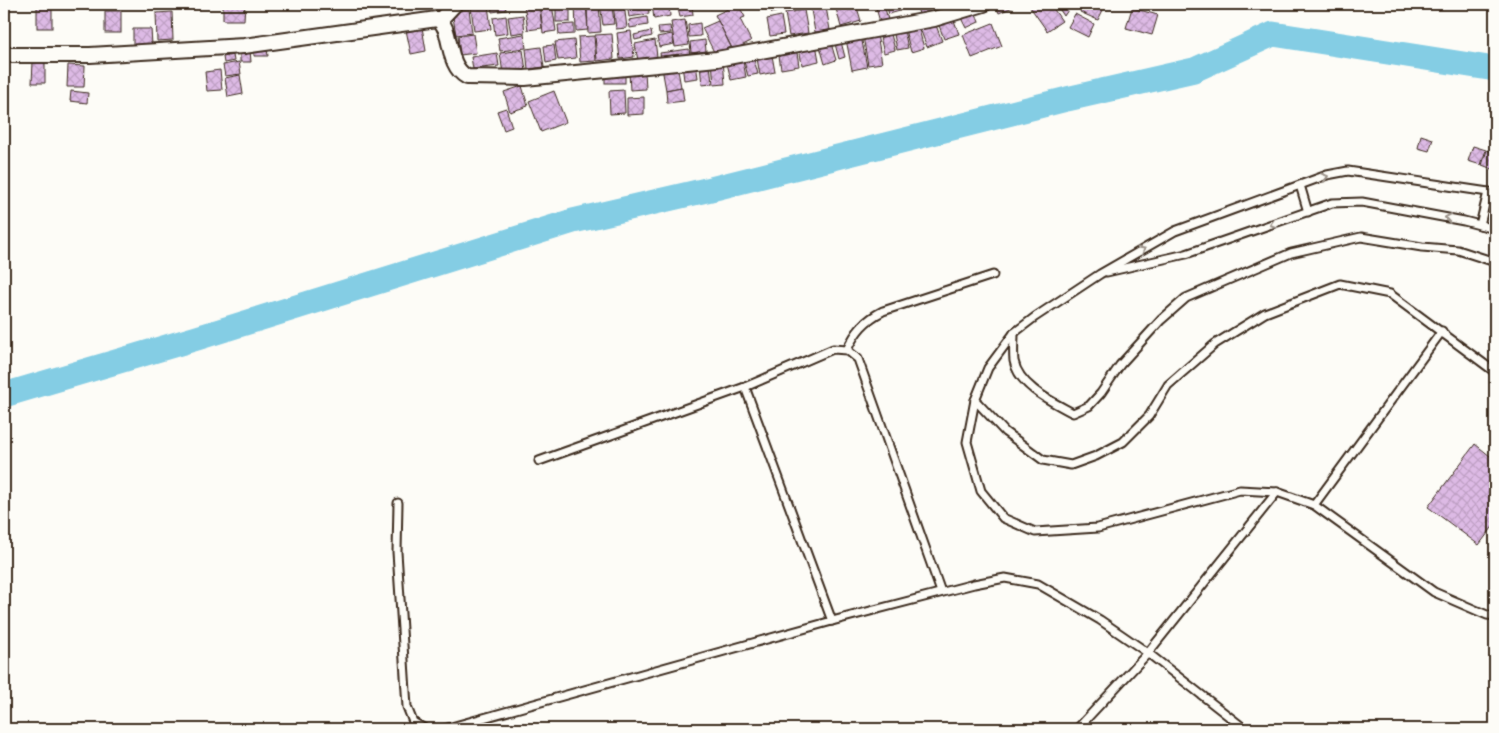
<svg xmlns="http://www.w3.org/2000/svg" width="1499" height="733" font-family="'Shantell Sans',sans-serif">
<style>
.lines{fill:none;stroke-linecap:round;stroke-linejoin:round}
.river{stroke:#84cde4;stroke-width:25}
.building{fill:url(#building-cross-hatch);stroke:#3b2a1e}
.lane-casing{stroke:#3b2a1e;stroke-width:11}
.street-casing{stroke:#3b2a1e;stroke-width:18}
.lane{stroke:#fdfcf7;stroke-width:7}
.street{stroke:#fdfcf7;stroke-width:14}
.oneway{stroke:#9c938a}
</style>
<defs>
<pattern id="building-cross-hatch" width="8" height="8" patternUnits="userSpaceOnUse" patternTransform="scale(1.25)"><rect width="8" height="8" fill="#ddbae5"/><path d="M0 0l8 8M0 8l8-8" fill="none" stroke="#bfa0c4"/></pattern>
</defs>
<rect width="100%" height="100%" fill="#fdfcf7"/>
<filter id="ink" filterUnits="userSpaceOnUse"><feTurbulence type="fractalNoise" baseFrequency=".02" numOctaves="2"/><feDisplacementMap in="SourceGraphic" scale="10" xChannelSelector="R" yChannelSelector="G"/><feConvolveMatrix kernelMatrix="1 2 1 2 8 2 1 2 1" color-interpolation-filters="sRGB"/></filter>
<g filter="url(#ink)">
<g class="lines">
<polyline class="river" points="4,395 197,338 573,221 715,188 1067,99 1194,70 1273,34 1495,69"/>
</g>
<g class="building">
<rect x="37" y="4" width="15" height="24"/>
<polygon points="223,4 245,4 244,20 223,20"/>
<polygon points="491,4 505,4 506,10 492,12"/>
<polygon points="524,4 539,4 542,28 528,30"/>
<polygon points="540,4 552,4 556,31 543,33"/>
<rect x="556" y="4" width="14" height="18"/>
<polygon points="575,4 586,4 588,30 576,31"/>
<polygon points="587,4 599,4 601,32 588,33"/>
<polygon points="600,4 612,4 614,24 603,25"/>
<polygon points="613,4 624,4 627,28 616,29"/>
<polygon points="627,4 648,4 649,14 629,17"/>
<polygon points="652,4 669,4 670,16 654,19"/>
<polygon points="677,4 692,4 693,15 680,17"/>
<polygon points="738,4 745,17 740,19 751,41 733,50 715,15"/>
<polygon points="769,4 784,4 785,9 772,13"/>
<polygon points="800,4 815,4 801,8"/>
<polygon points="839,4 856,4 861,21 841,27 835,5"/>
<polygon points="875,4 884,4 888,20 880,22"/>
<polygon points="886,4 898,4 900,11 889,14"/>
<polygon points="916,4 936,4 938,8 919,14"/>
<polygon points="995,4 1014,4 1015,6 999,13"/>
<polygon points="1028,4 1050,4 1062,21 1047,31"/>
<polygon points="1056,4 1072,4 1064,16"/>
<polygon points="1084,4 1094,4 1104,8 1098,20 1080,12"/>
<polygon points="488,5 491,29 474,31 471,7"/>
<polygon points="826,7 830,30 815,32 811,10"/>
<polygon points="1132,8 1158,15 1152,35 1126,28"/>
<polygon points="469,9 472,33 456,35 452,11"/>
<polygon points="804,10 808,33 789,36 785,13"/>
<polygon points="974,10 979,22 966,28 960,16"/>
<rect x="105" y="11" width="16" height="22"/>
<polygon points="172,12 173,40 157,41 156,13"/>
<polygon points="1075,14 1094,24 1088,37 1068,27"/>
<polygon points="523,15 525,32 511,34 508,17"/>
<polygon points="952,15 959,34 944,39 937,20"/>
<polygon points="506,16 508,33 495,35 493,18"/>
<polygon points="781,16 784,34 770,36 767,19"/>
<polygon points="647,17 648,25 630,28 629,20"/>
<polygon points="685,20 689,45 675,47 671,22"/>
<polygon points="934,20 942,41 927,47 919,26"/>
<polygon points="718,21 731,47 715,54 702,28"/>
<polygon points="700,23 701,36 689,37 688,25"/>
<polygon points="993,23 1002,46 972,58 963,35"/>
<polygon points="574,24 574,34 559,35 558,25"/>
<polygon points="670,26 671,33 659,34 658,27"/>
<polygon points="903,26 908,48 897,50 893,29"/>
<polygon points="918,26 924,48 911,52 905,30"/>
<polygon points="422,27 426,51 411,54 406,30"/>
<polygon points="133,29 151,29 152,45 133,45"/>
<polygon points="890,30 895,50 884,53 879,33"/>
<polygon points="631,31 634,57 620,59 617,33"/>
<polygon points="651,31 652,36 635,40 634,35"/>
<polygon points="473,34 476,53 460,55 458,36"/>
<polygon points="524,34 526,48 500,51 498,38"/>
<polygon points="612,34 614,59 597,61 595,35"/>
<polygon points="672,34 674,44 659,47 657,37"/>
<polygon points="877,34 882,63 868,65 863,36"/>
<polygon points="594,36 596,61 580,62 578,37"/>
<polygon points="861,36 867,67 852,70 846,39"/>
<polygon points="840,38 845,57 839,59 834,40"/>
<polygon points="574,40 576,58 558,60 555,42"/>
<polygon points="655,40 657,57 638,61 635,44"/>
<polygon points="705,40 706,51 691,53 690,42"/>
<polygon points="830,40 836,60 825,64 819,43"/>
<polygon points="816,44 819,61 802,65 799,47"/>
<polygon points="554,45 556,61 546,63 544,46"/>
<polygon points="796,46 799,66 781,69 778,49"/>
<polygon points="541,47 544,67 528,69 526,49"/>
<polygon points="267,48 268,56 254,56 254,49"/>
<polygon points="689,49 690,55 661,60 660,53"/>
<polygon points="240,50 250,50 251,62 240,62"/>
<polygon points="523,50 526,71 503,74 500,53"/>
<polygon points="771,50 775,72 760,75 756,53"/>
<polygon points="497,53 499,66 473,69 471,57"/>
<polygon points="233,55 234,61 224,63 223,57"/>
<polygon points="742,56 746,77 731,80 726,59"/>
<polygon points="753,56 758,74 748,76 743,58"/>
<polygon points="723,60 725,84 714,85 712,61"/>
<polygon points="33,62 45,63 45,83 32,83"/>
<polygon points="239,62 241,74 225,76 223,65"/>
<polygon points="696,64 698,78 684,80 682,65"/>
<polygon points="710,64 712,84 702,85 700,65"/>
<polygon points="68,65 85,66 84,87 67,87"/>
<polygon points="677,65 681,87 666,90 662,68"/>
<polygon points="220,70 222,90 207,91 205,72"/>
<polygon points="645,71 646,89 630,90 629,72"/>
<polygon points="240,75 243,94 228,97 225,78"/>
<rect x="605" y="75" width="20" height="8"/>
<polygon points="522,86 528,106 510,112 504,92"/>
<polygon points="682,87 684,101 667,103 666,90"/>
<polygon points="624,90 625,113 610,114 609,91"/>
<polygon points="71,91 88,93 87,103 70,101"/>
<polygon points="554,91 566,122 541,132 529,101"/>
<polygon points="644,97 644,114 627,115 627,98"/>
<polygon points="506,108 512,127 504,130 497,111"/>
<polygon points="1421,135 1433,139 1429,151 1418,148"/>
<polygon points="1473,146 1486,150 1481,165 1468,161"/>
<polygon points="1487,150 1495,153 1495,170 1482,165"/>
<polygon points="1475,444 1495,460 1495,524 1479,545 1428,507"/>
</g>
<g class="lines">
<g class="lane-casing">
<g id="lane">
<polyline points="1300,185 1308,212"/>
<polyline points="1495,193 1348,171 1327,175 1175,231 1100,274 1035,317 1014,333 988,368 975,400 967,442 981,491 1003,518 1035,532 1098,528 1240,490 1277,492 1314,505 1434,592 1487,615 1495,616"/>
<polyline points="1480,225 1488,192"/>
<polyline points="1107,272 1186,254 1332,203 1362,202 1464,221 1495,229"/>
<path d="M 1014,333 C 1014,342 1013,352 1014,361 C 1019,387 1053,402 1073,413 L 1089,406 L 1101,393 L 1120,365 L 1161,320 L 1186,298 L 1291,253 L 1361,237 L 1422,247 L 1458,250 L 1495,262"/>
<path d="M 847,350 C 855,332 865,320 883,311 L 993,275"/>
<polyline points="745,387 832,621"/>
<polyline points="975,400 1005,432 1043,460 1071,465 1096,456 1123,442 1149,416 1168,385 1215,344 1265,313 1340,284 1390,294 1495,372"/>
<polyline points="539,461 745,387 833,349 847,350 858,359 941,592"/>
<polyline points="398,503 397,552 407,707 413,722 425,729"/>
<polyline points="1314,505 1442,331"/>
<polyline points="444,729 832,621 974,584 1005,578 1038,584 1100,620 1148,653 1245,729"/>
<polyline points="1077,729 1148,653 1277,492"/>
</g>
</g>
<g class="street-casing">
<g id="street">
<polyline points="440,20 455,4"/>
<path d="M 4,55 L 90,55 L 244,46 L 437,19 C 454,27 444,64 467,77 L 525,78 L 717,59 L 934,19 L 984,4"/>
</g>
</g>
<use href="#lane" class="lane"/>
<use href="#street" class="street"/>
</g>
<defs><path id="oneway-chevron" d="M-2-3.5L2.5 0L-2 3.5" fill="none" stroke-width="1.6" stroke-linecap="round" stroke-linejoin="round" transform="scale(1.25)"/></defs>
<g class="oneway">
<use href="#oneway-chevron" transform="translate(1325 177) rotate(-17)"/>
<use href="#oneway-chevron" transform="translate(1448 218) rotate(-170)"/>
<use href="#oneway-chevron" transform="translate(1273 224) rotate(161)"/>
<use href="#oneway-chevron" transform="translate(1142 250) rotate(-30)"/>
</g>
</g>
<rect width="1499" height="733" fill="none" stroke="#fdfcf7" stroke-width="20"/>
<rect x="10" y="10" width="1479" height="713" fill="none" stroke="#3b2a1e" stroke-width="2" filter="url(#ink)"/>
</svg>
